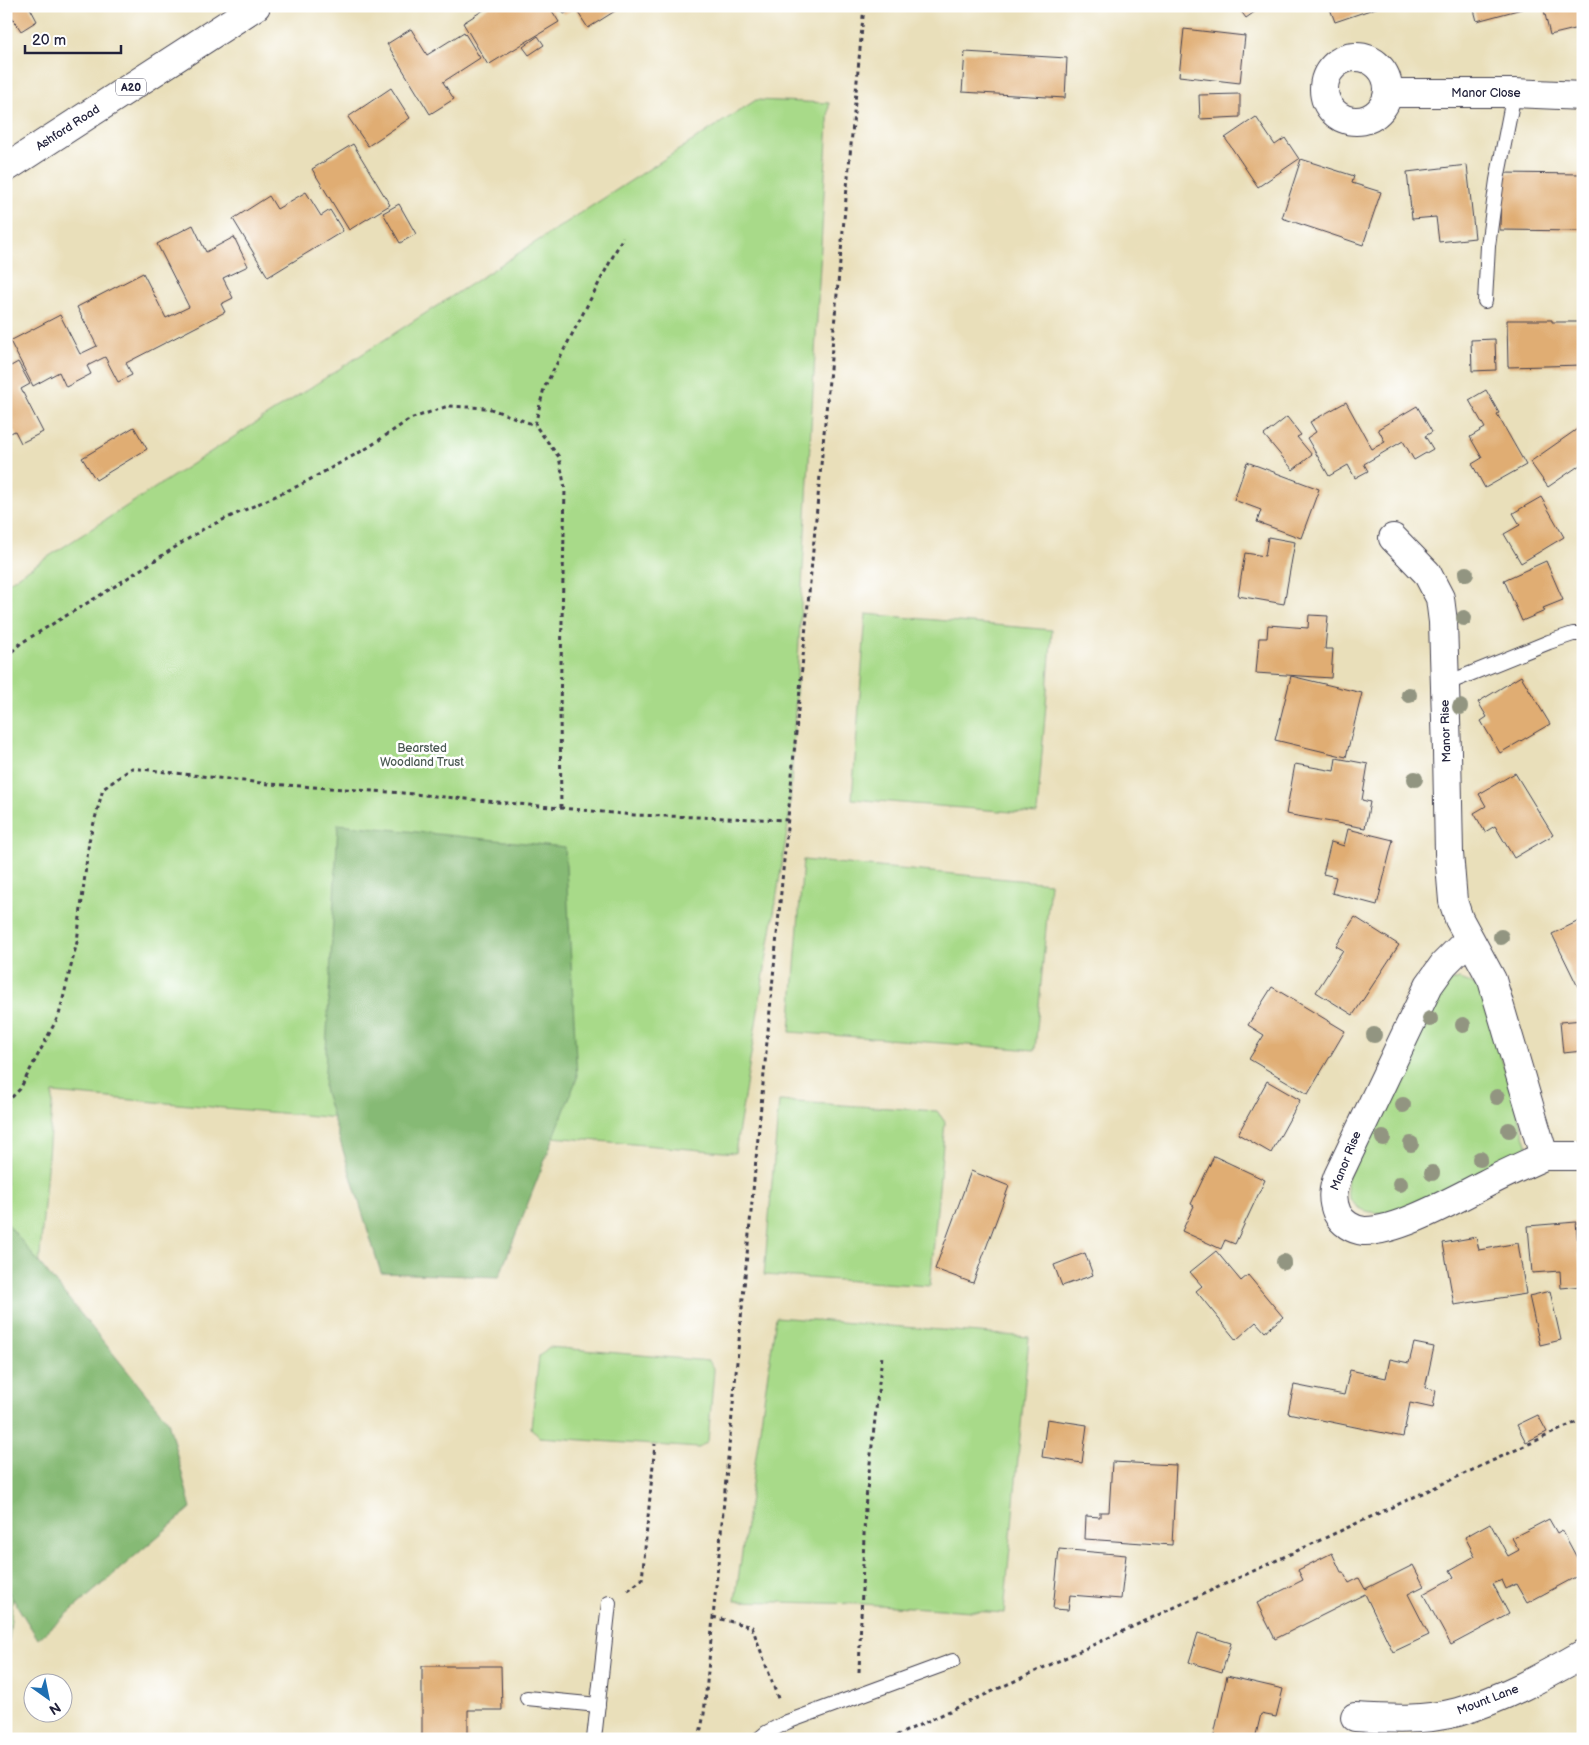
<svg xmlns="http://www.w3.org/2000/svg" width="1589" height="1745" font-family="'Balsamiq Sans',sans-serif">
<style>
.green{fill:#a8da89;stroke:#657e62}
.forest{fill:#86ba75;stroke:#546e58}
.building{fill:#e0ad73}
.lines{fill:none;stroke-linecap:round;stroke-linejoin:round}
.lane-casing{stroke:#403e4e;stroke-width:16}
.street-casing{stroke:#403e4e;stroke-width:30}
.primary-casing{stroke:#403e4e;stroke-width:30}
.path{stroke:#403e4e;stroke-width:3;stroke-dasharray:4 4;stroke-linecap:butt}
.lane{stroke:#fff;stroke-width:14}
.street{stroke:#fff;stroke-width:28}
.primary{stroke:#fff;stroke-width:28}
.tree{fill:#929581}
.labels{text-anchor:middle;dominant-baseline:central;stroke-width:5;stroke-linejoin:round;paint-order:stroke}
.shield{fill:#fff;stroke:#646476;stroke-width:1}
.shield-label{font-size:11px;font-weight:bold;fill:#22223b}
.street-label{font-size:12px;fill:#22223b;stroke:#fff}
.park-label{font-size:12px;fill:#4a5952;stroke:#fff}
</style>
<rect width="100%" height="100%" fill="#fff"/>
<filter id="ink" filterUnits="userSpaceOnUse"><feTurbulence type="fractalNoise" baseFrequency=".02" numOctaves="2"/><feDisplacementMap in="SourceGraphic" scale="10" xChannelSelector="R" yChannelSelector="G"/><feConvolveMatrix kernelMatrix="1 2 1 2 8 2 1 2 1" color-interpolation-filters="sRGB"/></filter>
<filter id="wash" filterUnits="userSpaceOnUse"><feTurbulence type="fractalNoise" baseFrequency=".0096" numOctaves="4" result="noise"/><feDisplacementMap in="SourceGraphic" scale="20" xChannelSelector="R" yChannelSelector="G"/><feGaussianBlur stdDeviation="1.12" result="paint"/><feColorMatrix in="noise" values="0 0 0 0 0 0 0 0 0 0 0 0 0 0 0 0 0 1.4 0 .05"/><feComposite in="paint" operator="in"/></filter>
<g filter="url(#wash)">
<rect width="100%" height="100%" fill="#e9dfba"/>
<g class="green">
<polygon points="756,100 829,103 789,820 735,1153 53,1093 6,1680 6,584"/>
<polygon points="866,614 1052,630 1037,814 852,799"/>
<polygon points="803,860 1050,883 1035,1050 790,1032"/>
<path d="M 1459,979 C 1471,982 1478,986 1483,997 L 1529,1151 C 1500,1164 1471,1178 1442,1191 C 1429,1197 1416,1205 1403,1209 C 1377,1218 1341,1213 1348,1177 L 1445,983 Z"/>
<polygon points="779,1101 937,1111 945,1122 930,1286 764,1275"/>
<polygon points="776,1317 1029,1337 1004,1613 862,1604 735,1601"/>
<polygon points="549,1347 709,1361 714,1370 708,1441 699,1448 539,1437 531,1428 539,1356"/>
</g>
<g class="forest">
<polygon points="338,824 565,847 577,1078 499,1277 381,1273 324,1089"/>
<polygon points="6,1222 168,1421 191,1508 38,1639 6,1588"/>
</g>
<g id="blocks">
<g class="building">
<polygon points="6,6 29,6 37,21 21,31 12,17 6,20"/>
<polygon points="490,6 549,6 559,22 488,65 463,23"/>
<polygon points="559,6 623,6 588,28 575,8 564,14"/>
<polygon points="1237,6 1263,6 1246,18"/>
<polygon points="1329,6 1379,6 1379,7 1335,22"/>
<polygon points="1473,6 1529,6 1529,7 1477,21"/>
<polygon points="1543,6 1583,6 1583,27 1550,35"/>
<polygon points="411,29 427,55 464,32 480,58 443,82 454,99 430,114 387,44"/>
<polygon points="1184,29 1245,36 1240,83 1179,76"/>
<polygon points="538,36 544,45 529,55 523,47"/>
<polygon points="965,52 1067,58 1065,98 962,92"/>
<polygon points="391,88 410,118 368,146 348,117"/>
<polygon points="1240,94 1240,117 1200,119 1199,95"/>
<polygon points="1256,117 1275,145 1285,138 1299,159 1258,187 1225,138"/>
<polygon points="353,144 390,205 349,230 312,169"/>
<polygon points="1301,159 1354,176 1352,183 1381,192 1363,245 1282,218"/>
<polygon points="1467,165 1475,238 1439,242 1436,217 1412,219 1407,172"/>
<polygon points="1501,173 1582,174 1581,231 1500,230"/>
<polygon points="306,192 321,216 330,210 343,231 268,277 233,219 269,196 277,209"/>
<polygon points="399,204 416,234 400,243 383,213"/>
<polygon points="193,225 206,252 234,237 248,266 223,278 233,298 221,304 225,312 126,363 132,375 118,382 105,357 87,366 91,374 66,387 59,372 33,386 10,341 60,315 80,354 97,346 77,307 143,273 166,318 189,307 157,244"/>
<polygon points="1507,320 1552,320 1552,322 1583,322 1583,365 1508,367"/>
<polygon points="1495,339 1496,370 1472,371 1471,340"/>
<polygon points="6,357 11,366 18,362 30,384 21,389 43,432 21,443 15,431 6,435"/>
<polygon points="1486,390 1499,413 1497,414 1526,465 1485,488 1472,464 1482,458 1470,437 1485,428 1469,400"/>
<polygon points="1346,402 1372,449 1385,442 1378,429 1417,406 1432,432 1425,436 1433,449 1414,460 1403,441 1364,464 1368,471 1355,478 1348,465 1329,476 1307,438 1316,432 1310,422"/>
<polygon points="1287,417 1301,435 1297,437 1312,455 1293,470 1264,435"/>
<polygon points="1583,425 1583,463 1548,487 1530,462"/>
<polygon points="134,427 147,449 96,480 82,458"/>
<polygon points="1247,462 1319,489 1301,538 1257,522 1261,510 1234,500"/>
<polygon points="1541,497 1564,537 1521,563 1504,534 1520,525 1513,513"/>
<polygon points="1268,537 1295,542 1284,604 1238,596 1245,553 1265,556"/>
<polygon points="1546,561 1563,600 1543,608 1545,611 1522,621 1504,580"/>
<polygon points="1309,615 1328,616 1325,649 1333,649 1331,678 1256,673 1259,638 1267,638 1268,625 1308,628"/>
<polygon points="1291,676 1362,693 1346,757 1275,740"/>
<polygon points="1521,676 1550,724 1500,753 1481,721 1487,717 1478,702"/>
<polygon points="1336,758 1368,764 1362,800 1370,802 1365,828 1286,814 1295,764 1334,771"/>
<polygon points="1515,773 1553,835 1514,858 1495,826 1485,832 1474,813 1486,806 1479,794"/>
<polygon points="1348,829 1393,840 1377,905 1332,893 1336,877 1323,874 1331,842 1344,846"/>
<polygon points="1355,917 1399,945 1353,1015 1316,992 1343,950 1336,946"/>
<polygon points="1583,919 1583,985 1578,987 1552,934"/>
<polygon points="1272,987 1345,1031 1308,1094 1249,1059 1264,1035 1248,1025"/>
<polygon points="1583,1020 1583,1051 1563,1053 1560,1022"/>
<polygon points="1267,1081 1300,1100 1271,1153 1238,1134"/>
<polygon points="1214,1156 1265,1180 1235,1244 1225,1240 1221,1249 1182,1231 1194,1206 1191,1204"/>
<polygon points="971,1171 1009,1186 973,1283 935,1269"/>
<polygon points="1576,1222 1580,1269 1583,1269 1583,1286 1561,1288 1560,1271 1532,1273 1528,1226"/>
<polygon points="1476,1237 1479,1250 1518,1243 1526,1294 1454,1305 1443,1243"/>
<polygon points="1216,1251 1241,1281 1248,1275 1283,1317 1265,1332 1256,1322 1236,1340 1196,1291 1202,1286 1190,1272"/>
<polygon points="1085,1253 1093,1275 1062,1286 1054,1265"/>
<polygon points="1550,1291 1561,1340 1540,1345 1529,1296"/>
<polygon points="1414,1343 1434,1347 1425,1388 1436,1390 1433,1408 1410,1403 1403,1437 1288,1413 1294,1385 1344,1395 1350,1370 1386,1378 1390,1359 1409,1363"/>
<polygon points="1538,1415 1547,1432 1526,1442 1517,1425"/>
<polygon points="1047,1419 1087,1425 1082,1463 1042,1457"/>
<polygon points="1112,1462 1176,1465 1172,1545 1085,1539 1086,1516 1100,1517 1100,1512 1109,1512"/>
<polygon points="1549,1519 1557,1533 1562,1530 1583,1569 1583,1573 1527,1603 1516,1584 1506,1589 1502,1580 1493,1584 1509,1614 1451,1645 1423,1594 1454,1577 1450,1570 1475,1556 1465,1537 1490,1523 1508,1556 1519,1550 1512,1538"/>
<polygon points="1059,1549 1126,1555 1121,1599 1070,1595 1068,1610 1053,1609"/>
<polygon points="1332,1553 1341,1572 1343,1572 1349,1583 1359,1578 1365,1589 1413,1565 1424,1586 1408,1594 1429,1635 1393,1652 1365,1594 1275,1639 1257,1603 1303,1580 1298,1570"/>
<polygon points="1198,1633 1231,1643 1222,1672 1189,1662"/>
<polygon points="422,1666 501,1666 502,1710 468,1710 468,1739 422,1739"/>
<polygon points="1227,1676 1283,1689 1276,1717 1261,1714 1255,1739 1213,1739"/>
</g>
</g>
</g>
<g filter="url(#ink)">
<use href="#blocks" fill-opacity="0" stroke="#403e4e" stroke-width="1"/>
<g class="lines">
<g class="lane-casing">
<g id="lane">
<polyline points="1485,301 1488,246 1497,180 1514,93"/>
<polyline points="1445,684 1549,642 1573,634 1583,634"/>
<polyline points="527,1698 598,1705"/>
<polyline points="594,1739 609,1603"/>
<polyline points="759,1739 766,1733 787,1722 953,1661"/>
</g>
</g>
<g class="street-casing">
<g id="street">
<circle cx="1356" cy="89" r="32"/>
<polyline points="1388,93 1514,93 1583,96"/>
<polyline points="1393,538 1427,573 1440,598 1443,622 1447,752 1449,853 1453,901 1459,919 1492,980 1544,1156 1583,1156"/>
<path d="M 1469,939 L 1444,964 L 1429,985 L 1338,1176 C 1333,1189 1331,1199 1337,1213 C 1342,1223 1353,1230 1364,1231 C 1397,1232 1455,1199 1485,1184 C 1504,1174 1524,1165 1544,1156"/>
<path d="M 1355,1717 C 1388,1719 1425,1721 1458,1712 C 1502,1699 1543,1677 1583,1654"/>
</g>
</g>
<g class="primary-casing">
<polyline id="primary" points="6,168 256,6"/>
</g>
<g class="path">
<polyline points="6,657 21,643 112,588 205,528 300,485 369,447 410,419 448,406 488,408 535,425"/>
<polyline points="561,808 560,709 565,489 559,457 535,425 544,388 623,237"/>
<polyline points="6,1103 20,1089 59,1015 77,942 89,841 103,789 132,768 270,784 403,793 634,815 789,820"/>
<polyline points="628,1590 642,1580 655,1444"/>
<polyline points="713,1617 752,1627 779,1701"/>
<polyline points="859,1672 865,1508 882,1356"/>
<polyline points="699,1739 704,1714 864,6"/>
<polyline points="889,1739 1583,1419"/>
</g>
<use href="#lane" class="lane"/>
<use href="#street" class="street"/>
<use href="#primary" class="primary"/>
</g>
<g class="tree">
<circle cx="1466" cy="574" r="8"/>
<circle cx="1464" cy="618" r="8"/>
<circle cx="1409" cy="695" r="8"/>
<circle cx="1460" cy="707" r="8"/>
<circle cx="1415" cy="779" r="8"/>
<circle cx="1501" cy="937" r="8"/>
<circle cx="1430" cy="1019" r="8"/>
<circle cx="1463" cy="1025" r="8"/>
<circle cx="1374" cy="1035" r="8"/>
<circle cx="1497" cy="1097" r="8"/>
<circle cx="1403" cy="1105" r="8"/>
<circle cx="1509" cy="1130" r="8"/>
<circle cx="1383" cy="1138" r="8"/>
<circle cx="1411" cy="1144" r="8"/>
<circle cx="1480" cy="1159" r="8"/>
<circle cx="1432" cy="1173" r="8"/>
<circle cx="1400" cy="1184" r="8"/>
<circle cx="1284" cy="1262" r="8"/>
</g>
</g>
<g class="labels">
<rect class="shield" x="116" y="78.5" width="30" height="17" rx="4"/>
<g class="shield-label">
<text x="131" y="87">A20</text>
</g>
<g class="street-label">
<text x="1486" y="93">Manor Close</text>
<text transform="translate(68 128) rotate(-33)">Ashford Road</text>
<text transform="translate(1446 731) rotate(-92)">Manor Rise</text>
<text transform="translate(1346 1161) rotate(-68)">Manor Rise</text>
<text transform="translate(1488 1700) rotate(-21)">Mount Lane</text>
</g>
<g class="park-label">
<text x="422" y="748">Bearsted<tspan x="422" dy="14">Woodland Trust</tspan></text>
</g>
</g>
<rect width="1589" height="1745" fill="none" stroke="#fff" stroke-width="25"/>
<g transform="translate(48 1698) rotate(147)"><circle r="24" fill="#ffffff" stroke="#a7a7b1"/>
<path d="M0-4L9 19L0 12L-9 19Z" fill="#1f6fb2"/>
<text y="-8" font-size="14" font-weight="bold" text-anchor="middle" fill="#22223b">N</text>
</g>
<path d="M25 45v8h96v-8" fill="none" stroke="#22223b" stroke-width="2.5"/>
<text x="32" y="45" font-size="15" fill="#22223b" stroke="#ffffff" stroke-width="4" paint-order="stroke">20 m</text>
</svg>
